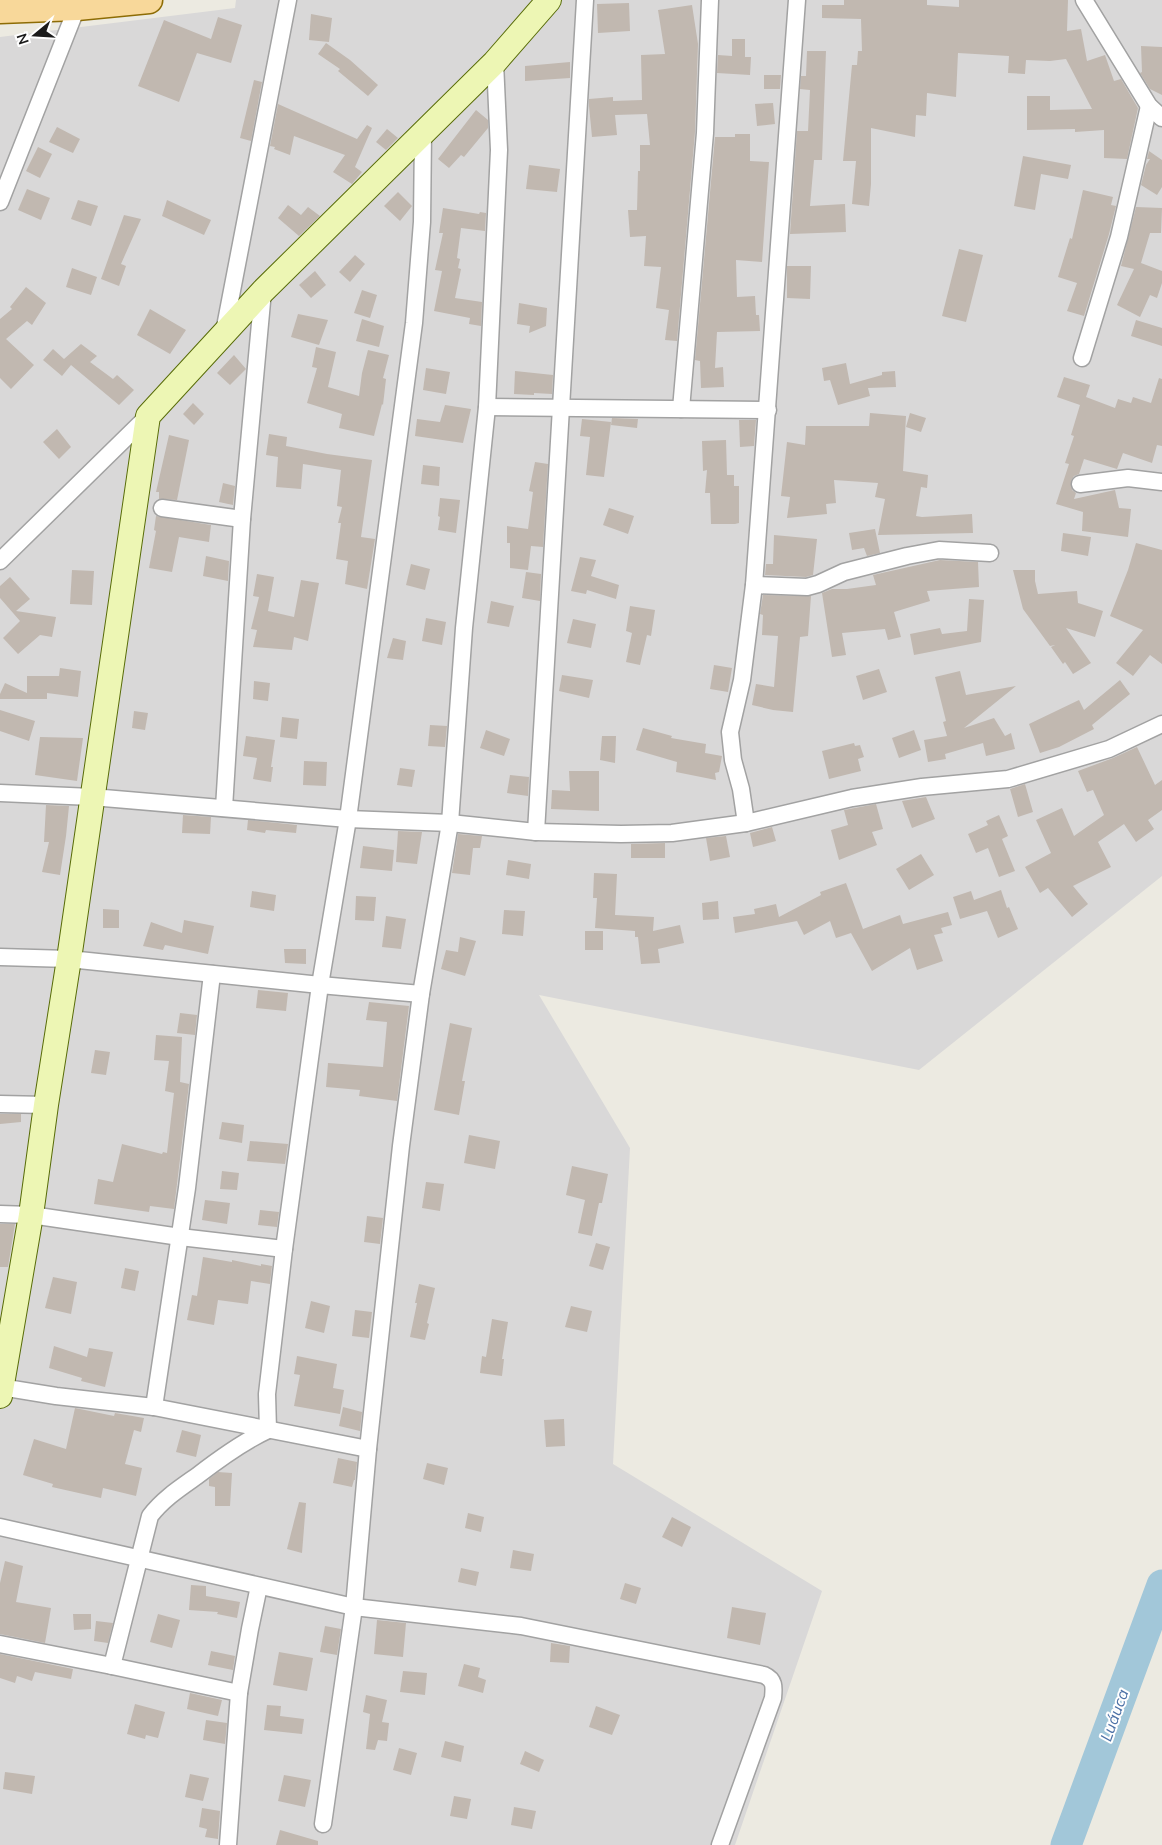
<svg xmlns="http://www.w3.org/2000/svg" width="1162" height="1845" font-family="Mulish,sans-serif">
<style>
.residential{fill:#d9d8d8}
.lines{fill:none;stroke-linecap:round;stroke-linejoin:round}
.river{stroke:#a2c7d9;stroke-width:31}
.building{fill:#c1b8b0}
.street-casing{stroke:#a2a2a2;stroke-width:19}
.secondary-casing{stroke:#586c08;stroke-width:26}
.primary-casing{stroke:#8d6c05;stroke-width:29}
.street{stroke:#fff;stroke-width:16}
.secondary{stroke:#edf6b4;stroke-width:24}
.primary{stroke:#f8d89a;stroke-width:26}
.labels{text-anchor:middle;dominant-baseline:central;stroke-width:4;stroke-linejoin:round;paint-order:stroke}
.water-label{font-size:16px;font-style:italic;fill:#4c71a6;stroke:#fff}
</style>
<rect width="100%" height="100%" fill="#eceae1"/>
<polygon class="residential" points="236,0 1162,0 1162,876 919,1070 539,995 630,1148 613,1464 822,1591 735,1845 0,1845 0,37 235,8"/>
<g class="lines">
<polyline class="river" points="1066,1845 1162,1585"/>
</g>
<g class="building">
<polygon points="844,0 927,0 927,5 959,7 959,0 1068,0 1067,31 1081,29 1087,61 1105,55 1114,81 1121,79 1138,108 1127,159 1104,158 1104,130 1075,132 1075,129 1027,130 1027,96 1050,96 1050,110 1092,109 1066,59 1050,61 1026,60 1025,74 1008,73 1009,56 958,53 956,97 927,93 926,116 916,115 915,137 871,128 871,184 869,206 852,204 856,161 843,161 852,65 857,65 858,51 862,51 861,19 822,18 822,5 844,5"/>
<polygon points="629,3 630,31 598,33 597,4"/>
<polygon points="692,5 698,44 695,132 677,341 665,340 669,310 656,308 661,267 644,266 646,236 630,237 628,210 637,210 638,171 640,171 640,145 650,145 647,114 615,115 617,135 592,137 589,106 589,99 613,97 613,101 642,100 641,55 665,54 658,10"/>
<polygon points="311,14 332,18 329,42 309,40"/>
<polygon points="218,17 242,25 231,63 197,53 179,102 138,86 164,20 211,39"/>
<polygon points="732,39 745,39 745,57 751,57 750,75 717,73 718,55 732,56"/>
<polygon points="326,43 350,60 378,85 368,96 338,71 340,69 318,54"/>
<polygon points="1141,46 1162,47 1162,95 1150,89 1140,73 1142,72"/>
<polygon points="807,51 826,51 822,160 814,160 810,206 845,204 846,232 790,234 797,131 808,131 810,90 800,89 801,76 806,76"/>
<polygon points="570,62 570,78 525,81 525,66"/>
<polygon points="764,75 781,75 780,89 764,89"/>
<polygon points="254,80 262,82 251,141 240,138"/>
<polygon points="773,103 775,124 757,126 755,104"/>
<polygon points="278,104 357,139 367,125 372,128 355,167 362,172 352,184 333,172 345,155 294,136 290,155 274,149 275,147 270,146"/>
<polygon points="476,110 488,120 488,128 464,157 461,155 449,168 438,159"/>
<polygon points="57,127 80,139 73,153 49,142"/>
<polygon points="387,129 398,138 386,150 376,142"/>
<polygon points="735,134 750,134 750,161 769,162 762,262 736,260 737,297 755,296 756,315 759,315 760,331 717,332 715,368 723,367 724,387 701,388 700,361 695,360 715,137 735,137"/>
<polygon points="38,147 52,154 40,178 26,171"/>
<polygon points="1149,151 1162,160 1162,187 1157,195 1141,185 1146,165 1150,159 1147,159"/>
<polygon points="1023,156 1071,165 1068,179 1041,174 1035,210 1014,206"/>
<polygon points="529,165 560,169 557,192 526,189"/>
<polygon points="27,189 50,198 41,220 18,210"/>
<polygon points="1083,190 1113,197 1111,205 1116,206 1109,234 1084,316 1067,311 1077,283 1058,277 1070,238 1072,239"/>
<polygon points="398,192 412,206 400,221 384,206"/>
<polygon points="78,200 98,206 91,226 71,219"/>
<polygon points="167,200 211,220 204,235 162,216"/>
<polygon points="288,205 301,215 308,207 320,216 299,236 278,218"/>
<polygon points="1136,207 1162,208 1161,233 1150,233 1141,263 1162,271 1162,283 1157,298 1150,295 1140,317 1117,305 1134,269 1121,266"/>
<polygon points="443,208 479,214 480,212 486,213 485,231 461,228 457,258 460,259 458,268 461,269 455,298 482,302 481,326 469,324 470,318 434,311 442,271 435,270 443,233 439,233"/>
<polygon points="124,215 141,219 121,264 126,266 119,286 101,279"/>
<polygon points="959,249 983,255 966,322 942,316"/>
<polygon points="355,255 365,264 350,282 339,272"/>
<polygon points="787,266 811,266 810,299 787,298"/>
<polygon points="72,268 97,277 91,295 66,287"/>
<polygon points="315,271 326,285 311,298 299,285"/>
<polygon points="26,287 46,303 32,325 27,321 6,339 34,365 11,389 0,378 0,319 12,309 10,307"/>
<polygon points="362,290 377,295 370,318 354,313"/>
<polygon points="519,303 547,308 546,326 529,333 530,326 517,324"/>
<polygon points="150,309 186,330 170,354 137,335"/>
<polygon points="298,314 328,320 319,345 291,337"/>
<polygon points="362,319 384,326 379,347 356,341"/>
<polygon points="1136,320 1162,328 1162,346 1131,336"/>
<polygon points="81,344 97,356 90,362 113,379 117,375 134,390 119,405 71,365 62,376 43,360 53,349 64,359"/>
<polygon points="316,347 336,352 328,387 359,396 362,373 368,350 389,355 383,378 386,379 383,405 382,404 374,436 339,428 342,414 307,403 317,368 312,367"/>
<polygon points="234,355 246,369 230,385 217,373"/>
<polygon points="846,363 850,384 882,375 882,372 895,371 896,387 868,388 870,396 838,405 830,380 824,381 822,368"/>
<polygon points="426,368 450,372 446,394 423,390"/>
<polygon points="515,371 553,375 552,394 534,393 534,395 514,394"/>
<polygon points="1064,377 1090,385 1086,397 1115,408 1118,399 1131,403 1133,397 1151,403 1159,378 1162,379 1162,446 1157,445 1152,463 1123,453 1117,469 1084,459 1079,474 1074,476 1071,481 1072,490 1076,493 1074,499 1115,490 1119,508 1131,509 1128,537 1082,531 1083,512 1056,504 1069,464 1065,463 1074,436 1071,435 1080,405 1057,397"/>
<polygon points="193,403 204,414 194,425 183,414"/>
<polygon points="445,405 471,409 463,443 415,436 417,419 440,422"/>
<polygon points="870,413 906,416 903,471 928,475 927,488 921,487 916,516 922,517 972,514 973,533 878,535 885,499 875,497 878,483 834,480 836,503 826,504 827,514 787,518 790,497 781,496 787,442 805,445 806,426 869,426"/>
<polygon points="910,413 926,418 921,432 906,427"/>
<polygon points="612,418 638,419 637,428 611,425"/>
<polygon points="582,419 611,422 604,477 586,475 590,437 580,436"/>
<polygon points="739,420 756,420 754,446 740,447"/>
<polygon points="57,429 71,447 59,459 43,442"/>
<polygon points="269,434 287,437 286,446 327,454 372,460 361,537 375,539 367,589 345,584 348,561 336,559 341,523 338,523 342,507 337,506 341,470 303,464 301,489 276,487 278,457 266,455"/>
<polygon points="169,435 189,440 177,500 159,499 159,492 156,492"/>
<polygon points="726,440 727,475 734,475 734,486 739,486 739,523 735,524 711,524 710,493 705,493 707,470 703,471 702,441"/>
<polygon points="535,462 548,464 543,547 531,546 528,570 510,568 510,543 507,543 507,526 528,529 533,492 529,491"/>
<polygon points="423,465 440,467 439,486 421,484"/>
<polygon points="223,483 235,486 233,505 219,502"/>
<polygon points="440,498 460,500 456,533 438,530 440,517 438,516"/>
<polygon points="609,508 634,516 628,534 603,525"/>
<polygon points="156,516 211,525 209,542 179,537 172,572 149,568 156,531 154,530"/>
<polygon points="875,529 880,553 867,556 864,548 852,550 849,533"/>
<polygon points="1063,533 1091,537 1088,556 1061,551"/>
<polygon points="774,535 817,539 813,575 806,577 765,575 766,564 773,564"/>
<polygon points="1136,543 1162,550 1162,664 1150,655 1133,676 1116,663 1143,630 1110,616 1128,570"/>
<polygon points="206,556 229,561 228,581 203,576"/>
<polygon points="580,557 596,560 591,576 619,585 616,599 587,590 586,594 571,591"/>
<polygon points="940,560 978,562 979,587 927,591 930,601 894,612 901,637 888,640 885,629 842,633 846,655 832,657 822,593 832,589 847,589 876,585 873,575"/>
<polygon points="411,564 430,569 425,590 406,585"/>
<polygon points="72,570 94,571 92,605 70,604"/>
<polygon points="1013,570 1035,570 1035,581 1038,594 1077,591 1078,603 1103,611 1095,637 1066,628 1091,663 1073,674 1065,662 1063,664 1051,647 1055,645 1050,646 1023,609"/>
<polygon points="526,572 541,574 540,601 522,598"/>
<polygon points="257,574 274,577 268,611 294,617 301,580 319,583 308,641 294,637 292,650 253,647 257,630 251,629 259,597 253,596"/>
<polygon points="10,577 30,599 16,611 56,617 52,637 40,635 18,654 3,638 20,621 0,598 0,586"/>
<polygon points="763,595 811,596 808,636 800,637 793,712 773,710 752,705 756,684 774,687 778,636 762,635 763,615 760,614"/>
<polygon points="969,599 984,600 981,642 914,655 910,634 940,628 942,634 967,631"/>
<polygon points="491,601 514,606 509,627 487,623"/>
<polygon points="630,606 655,610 651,636 647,635 640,665 626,662 632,633 626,631"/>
<polygon points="426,618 446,622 442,645 422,641"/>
<polygon points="573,619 596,624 591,648 567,643"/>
<polygon points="393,638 406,641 403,660 387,658"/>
<polygon points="714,665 732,668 728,692 710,689"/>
<polygon points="60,668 81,671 78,697 47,693 47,699 0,699 0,694 5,683 27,693 27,676 59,676"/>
<polygon points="879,669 887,692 863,700 856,676"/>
<polygon points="960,671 966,695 1016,686 964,728 994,718 1005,736 1011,733 1015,749 986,756 983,743 945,754 946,759 928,762 924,740 947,736 943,722 946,721 935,677"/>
<polygon points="562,675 593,680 589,698 559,691"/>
<polygon points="1120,680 1130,694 1092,725 1094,729 1059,747 1040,753 1029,724 1079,700 1084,710"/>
<polygon points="254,681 270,683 268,701 253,699"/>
<polygon points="0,710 35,721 29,741 0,731"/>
<polygon points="134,711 148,713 145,730 132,728"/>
<polygon points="282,717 299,719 297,739 280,737"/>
<polygon points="430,725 447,726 445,747 428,746"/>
<polygon points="643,728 672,736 671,738 706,744 705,753 722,756 719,772 715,773 716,780 676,772 677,762 636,750"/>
<polygon points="486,730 510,739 504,756 480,748"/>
<polygon points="914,730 921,750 899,758 892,738"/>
<polygon points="246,736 275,740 271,767 273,767 271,782 253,779 257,758 243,756"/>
<polygon points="602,736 616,736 615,763 600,760"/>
<polygon points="40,737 83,738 77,781 35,775"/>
<polygon points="854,743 855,746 860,745 864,757 858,759 861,771 829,779 822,751"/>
<polygon points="1137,747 1155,785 1162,780 1162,810 1148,820 1154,829 1136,842 1124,824 1098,842 1111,867 1073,886 1088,904 1072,917 1048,888 1040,893 1025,867 1051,853 1036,820 1062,808 1074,836 1104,815 1093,790 1087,792 1078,771 1113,758"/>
<polygon points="304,761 327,762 326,786 303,785"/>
<polygon points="400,768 415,770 412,787 397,785"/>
<polygon points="569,771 599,771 599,811 551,809 552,790 570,791"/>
<polygon points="510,775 529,777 528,796 507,793"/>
<polygon points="1025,784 1033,812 1018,817 1010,789"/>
<polygon points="926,797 935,819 912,828 902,801"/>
<polygon points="876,804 883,829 872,832 877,845 839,860 831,830 848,825 844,810"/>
<polygon points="46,805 69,806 66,836 60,875 42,872 49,842 44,842"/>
<polygon points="183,815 211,817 210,834 182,833"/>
<polygon points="999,815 1008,836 1002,839 1015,871 999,877 988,848 976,853 968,834 988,825 986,821"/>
<polygon points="248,820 297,825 296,833 266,830 265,833 247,830"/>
<polygon points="772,827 776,841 753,847 750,833"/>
<polygon points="398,831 422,832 417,864 396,862"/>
<polygon points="458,834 482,836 480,848 473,848 470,875 452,873"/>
<polygon points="726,836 730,857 710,861 706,838"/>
<polygon points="665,843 665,858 631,858 631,844"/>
<polygon points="363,846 394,850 392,871 360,868"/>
<polygon points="921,854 934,875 909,890 896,869"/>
<polygon points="508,860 531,864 529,879 506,875"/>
<polygon points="594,873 617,874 615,915 654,917 653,931 680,925 684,943 658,949 660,963 641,964 638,937 635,937 635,931 595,928 597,898 593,898"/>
<polygon points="846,883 863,929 900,915 903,924 948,912 952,925 941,928 943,933 934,935 943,961 917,970 910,948 872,971 851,933 836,938 830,921 804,935 797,921 735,933 733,917 755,914 754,909 776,904 779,917 821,895 820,892"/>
<polygon points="1001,890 1007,908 1009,907 1018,929 998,938 987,911 960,919 953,897 971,891 974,900"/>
<polygon points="252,891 276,895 274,911 250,907"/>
<polygon points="356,896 376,897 374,921 355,920"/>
<polygon points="718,901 719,919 703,920 702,903"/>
<polygon points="103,909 119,910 119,928 103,928"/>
<polygon points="504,910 525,911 523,936 502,934"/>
<polygon points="386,916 406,919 401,949 382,947"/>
<polygon points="184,920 214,926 208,954 165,945 163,950 143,946 151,922 182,933"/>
<rect x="585" y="931" width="18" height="19"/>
<polygon points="460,937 476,941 465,976 441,969 446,950 458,952"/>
<polygon points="284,949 306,949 306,964 285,963"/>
<polygon points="258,990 288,993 286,1011 256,1008"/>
<polygon points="369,1002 409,1006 397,1101 359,1096 360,1090 326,1087 328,1063 383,1067 387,1022 366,1020"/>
<polygon points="180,1013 197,1015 195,1035 177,1033"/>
<polygon points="450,1023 472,1028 462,1081 465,1081 459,1115 434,1110"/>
<polygon points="156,1035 182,1037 180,1082 189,1084 174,1209 150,1206 149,1212 94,1204 98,1179 113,1182 122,1144 162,1154 163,1152 167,1153 174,1093 165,1091 169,1061 154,1060"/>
<polygon points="95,1050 110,1052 106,1075 91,1073"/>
<polygon points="0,1114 21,1114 21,1122 0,1124"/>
<polygon points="222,1122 244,1125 242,1143 219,1139"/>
<polygon points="469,1135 500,1141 495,1169 464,1163"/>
<polygon points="250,1141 288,1144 285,1164 247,1161"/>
<polygon points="572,1166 608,1174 602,1203 599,1203 592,1236 578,1233 585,1200 566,1195"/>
<polygon points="222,1171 239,1173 237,1190 220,1189"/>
<polygon points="426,1182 444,1184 440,1211 422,1208"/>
<polygon points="205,1200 230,1203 227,1224 202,1220"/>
<polygon points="260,1210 279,1212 277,1227 258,1225"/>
<polygon points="367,1216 383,1218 380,1244 364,1242"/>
<polygon points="0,1224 15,1224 8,1267 0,1267"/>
<polygon points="596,1243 610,1247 603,1270 589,1266"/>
<polygon points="203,1257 232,1262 232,1260 261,1266 261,1264 272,1266 270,1284 251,1281 248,1304 218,1300 214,1325 187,1320 192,1295 197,1296"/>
<polygon points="125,1268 139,1271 135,1291 121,1288"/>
<polygon points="53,1277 77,1282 71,1314 45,1308"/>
<polygon points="419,1284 435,1288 427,1323 429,1324 425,1340 410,1337 417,1303 415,1303"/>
<polygon points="311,1301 330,1306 324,1333 305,1328"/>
<polygon points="571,1306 592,1311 587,1332 565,1327"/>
<polygon points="355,1310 372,1312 369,1338 352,1336"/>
<polygon points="492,1319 508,1322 502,1359 504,1359 502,1376 480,1373 482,1356 486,1357"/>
<polygon points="54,1346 87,1357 89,1348 113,1352 105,1387 81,1381 82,1378 49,1368"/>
<polygon points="297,1356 337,1364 333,1388 344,1390 340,1414 294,1406 300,1375 294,1374"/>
<polygon points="343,1407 362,1412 360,1431 339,1426"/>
<polygon points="75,1408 114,1416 115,1413 144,1418 141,1432 134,1430 125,1464 142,1468 136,1496 103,1488 101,1498 52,1487 53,1484 23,1475 34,1439 66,1449"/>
<polygon points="564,1419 565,1446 546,1447 544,1420"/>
<polygon points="182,1430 201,1435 196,1457 176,1452"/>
<polygon points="338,1458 357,1462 355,1480 354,1480 352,1487 333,1483"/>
<polygon points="427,1463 448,1468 444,1485 423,1479"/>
<polygon points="218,1472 232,1473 230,1506 215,1506 215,1487 209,1486 209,1479"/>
<polygon points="299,1502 306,1503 302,1553 287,1549"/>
<polygon points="468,1513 484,1517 481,1532 465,1528"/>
<polygon points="672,1517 691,1527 682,1547 662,1537"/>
<polygon points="513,1550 534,1554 531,1571 510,1568"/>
<polygon points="5,1561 23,1566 16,1602 51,1608 45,1643 0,1634 0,1583"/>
<polygon points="461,1568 479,1572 476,1586 458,1582"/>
<polygon points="625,1583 641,1588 636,1604 620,1599"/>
<polygon points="191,1585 206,1586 206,1596 240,1602 237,1618 217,1614 218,1612 189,1610"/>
<polygon points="732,1607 766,1613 760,1645 727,1638"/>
<polygon points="73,1614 91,1614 91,1629 74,1630"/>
<polygon points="158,1614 180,1620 172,1648 150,1642"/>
<polygon points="377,1620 406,1623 403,1657 374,1654"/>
<polygon points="96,1621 113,1623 108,1643 94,1641"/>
<polygon points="325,1626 341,1629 337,1655 320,1652"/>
<polygon points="551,1643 570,1646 569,1663 550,1662"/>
<polygon points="211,1651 235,1656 233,1670 208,1665"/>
<polygon points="279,1652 313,1658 307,1691 273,1685"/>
<polygon points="0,1654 73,1669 71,1679 35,1672 32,1681 17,1676 15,1683 0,1678"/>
<polygon points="464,1664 480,1668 478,1677 486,1680 483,1693 458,1686"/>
<polygon points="403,1671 427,1673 425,1695 400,1692"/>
<polygon points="190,1693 222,1700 218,1716 187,1709"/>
<polygon points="366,1695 387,1700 382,1722 389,1723 387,1741 378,1740 375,1750 366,1749 370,1714 363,1712"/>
<polygon points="135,1704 165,1712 158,1738 146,1735 145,1739 127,1734"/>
<polygon points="267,1705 281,1706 280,1716 304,1719 302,1734 264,1730"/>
<polygon points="596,1706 620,1715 612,1735 589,1727"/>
<polygon points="206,1720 227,1723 225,1744 203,1740"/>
<polygon points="445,1741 464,1746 461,1762 441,1757"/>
<polygon points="399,1748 417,1753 411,1775 393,1770"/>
<polygon points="525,1751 544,1760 539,1772 520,1764"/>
<polygon points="5,1772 35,1776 32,1794 3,1789"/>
<polygon points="190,1774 209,1778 203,1801 185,1797"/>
<polygon points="284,1775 311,1780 305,1807 278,1801"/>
<polygon points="454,1796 471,1799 467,1819 450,1816"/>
<polygon points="514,1807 536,1811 532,1829 511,1825"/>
<polygon points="202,1808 220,1811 218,1839 205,1837 207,1829 199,1827"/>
<polygon points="280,1830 318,1841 318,1845 276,1845"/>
</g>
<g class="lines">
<g class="street-casing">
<g id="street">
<polyline points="1084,0 1149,106 1162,118"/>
<polyline points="0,202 77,7"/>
<polyline points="224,332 288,0"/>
<polyline points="1082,358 1119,237 1149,106"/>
<polyline points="487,407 768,410"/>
<polyline points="681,409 705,133 710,0"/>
<polyline points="1080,484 1128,478 1162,482"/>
<polyline points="162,508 242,519"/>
<polyline points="0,561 148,416"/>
<polyline points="754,585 807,587 818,584 844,572 907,556 939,550 990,553"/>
<polyline points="0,793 92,797 348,819 450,823 536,832 621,834 672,833 746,823 852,798 922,787 1008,779 1109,749 1162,724"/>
<polyline points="224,808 242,519 263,291"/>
<polyline points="746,823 741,789 733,760 730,732 742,680 754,585 797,0"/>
<polyline points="536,832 585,0"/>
<polyline points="0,957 69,959 320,985 421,994"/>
<polyline points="0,1104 46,1105"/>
<polyline points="0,1214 31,1215 180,1237 284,1249"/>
<polyline points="0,1387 56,1396 154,1407 368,1449"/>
<polyline points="154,1407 187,1188 212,974"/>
<polyline points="268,1430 267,1394 284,1249 320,985 348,819 414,323 422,222 423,133"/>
<path d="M 0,1527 L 354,1607 L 521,1626 L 764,1675 C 775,1680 774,1687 773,1698 L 720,1845"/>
<polyline points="0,1644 112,1666"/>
<path d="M 239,1693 L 112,1666 L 150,1516 C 163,1499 180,1488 197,1476 C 219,1459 242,1442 268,1430"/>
<polyline points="323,1824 354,1607 368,1449 401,1146 421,994 450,823 464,628 487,407 499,150 495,62"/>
<polyline points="228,1845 239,1693 250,1629 259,1586"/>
</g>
</g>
<g class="secondary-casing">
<polyline id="secondary" points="0,1396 31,1215 46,1105 69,959 148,416 263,291 495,62 549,0"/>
</g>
<g class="primary-casing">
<polyline id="primary" points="0,10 77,7 149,0"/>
</g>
<use href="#street" class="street"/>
<use href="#secondary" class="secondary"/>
<use href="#primary" class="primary"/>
</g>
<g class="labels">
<g class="water-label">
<text transform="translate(1114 1715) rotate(-70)">Luáuca</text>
</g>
</g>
<g transform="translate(35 35) rotate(252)" stroke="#ffffff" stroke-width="4" paint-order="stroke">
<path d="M0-4L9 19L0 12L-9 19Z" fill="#1b1b1b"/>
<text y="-8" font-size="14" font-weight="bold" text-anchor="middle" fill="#1b1b1b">N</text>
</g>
</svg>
